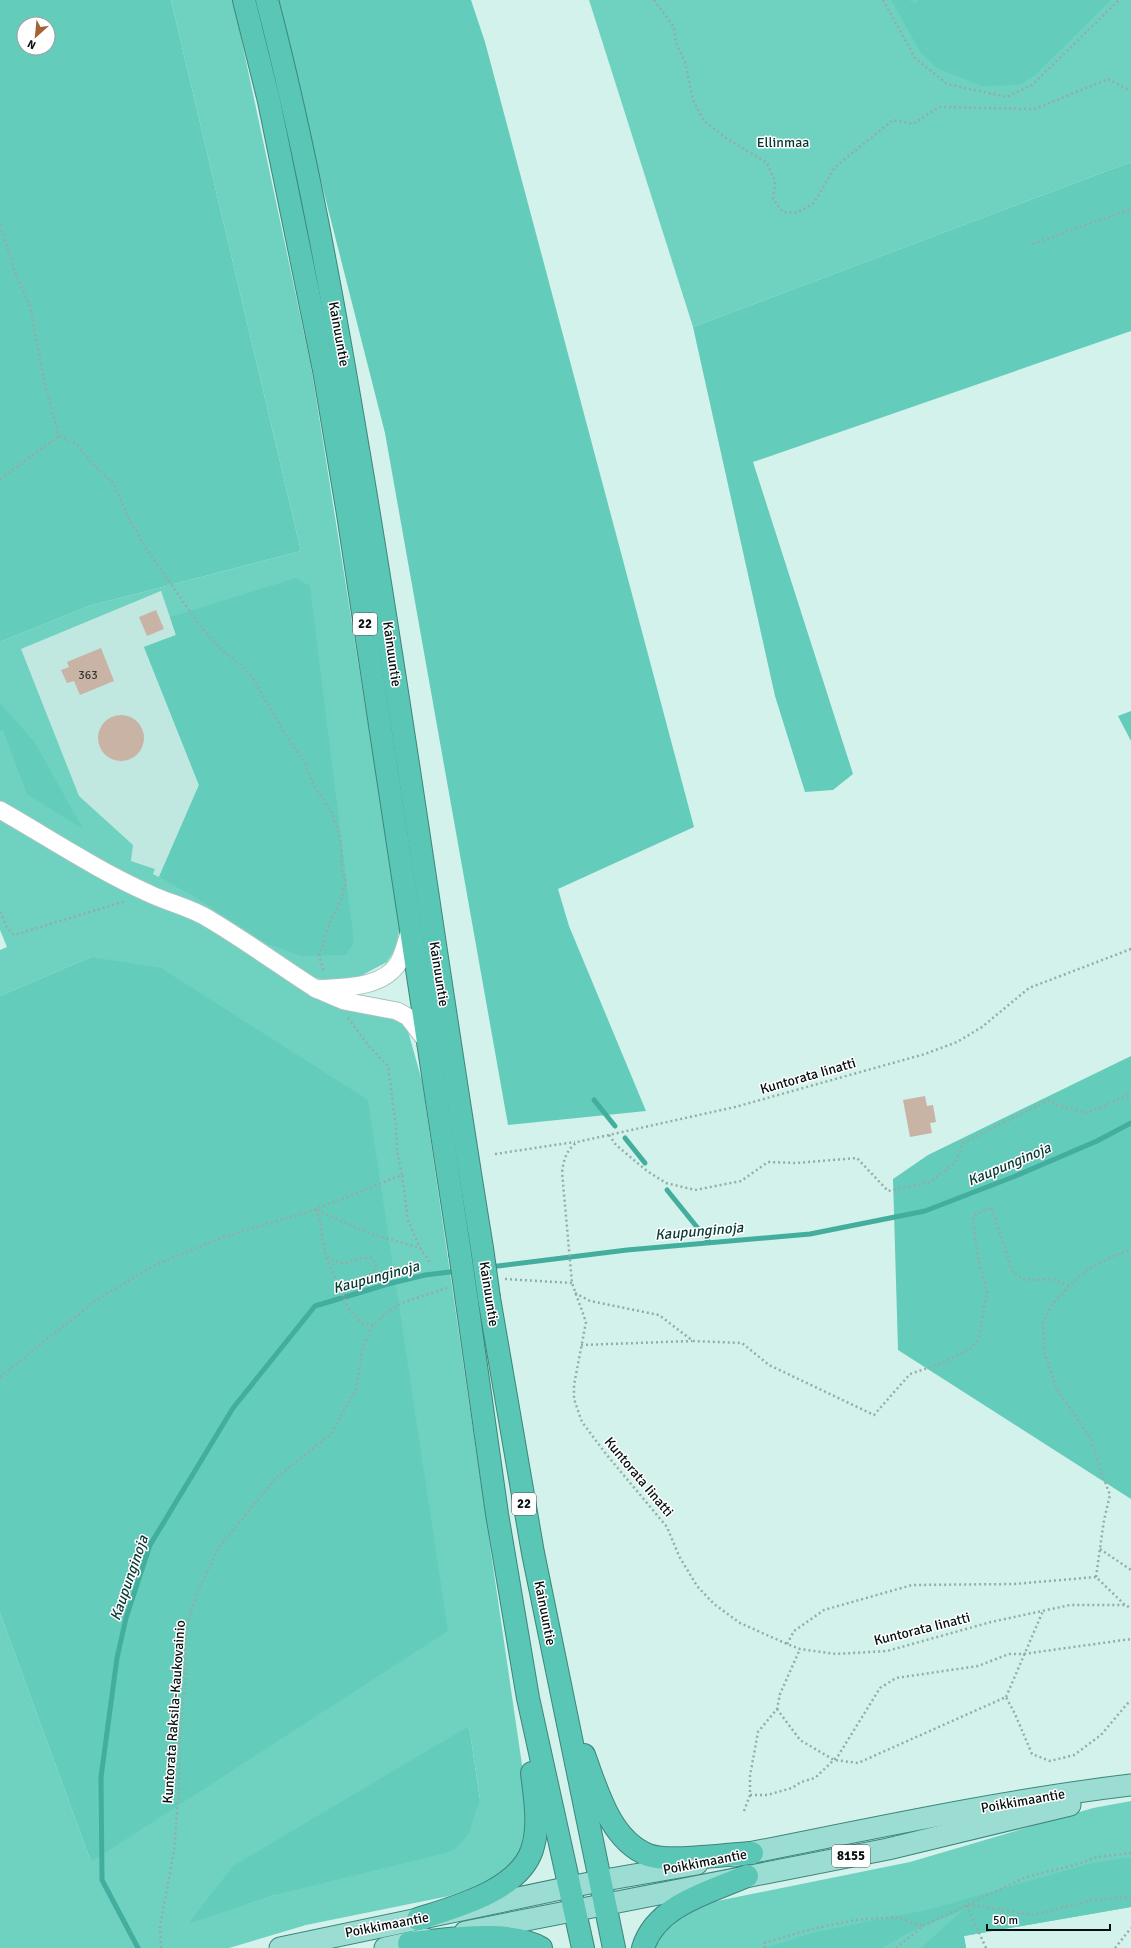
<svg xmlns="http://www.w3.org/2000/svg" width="1131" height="1948" font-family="Signika,sans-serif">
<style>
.built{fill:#c1e8e0}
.green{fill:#6fd2c1;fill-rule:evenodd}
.forest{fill:#64ccbb;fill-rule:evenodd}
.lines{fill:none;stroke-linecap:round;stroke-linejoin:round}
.stream{stroke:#43ae9e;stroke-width:5}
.building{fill:#c9b3a5}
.minor-casing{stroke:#a7c3be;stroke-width:19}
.major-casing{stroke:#3d867b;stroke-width:23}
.highway-casing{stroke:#3d867b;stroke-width:24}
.path{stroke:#94aca7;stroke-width:2.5;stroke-dasharray:2 3;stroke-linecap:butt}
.minor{stroke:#fff;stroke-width:17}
.major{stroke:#9cddd3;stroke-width:21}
.highway{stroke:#5ac6b5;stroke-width:22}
.highway-bridge-casing{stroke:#3d867b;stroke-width:24;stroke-linecap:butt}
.highway-bridge{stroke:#5ac6b5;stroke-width:22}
.labels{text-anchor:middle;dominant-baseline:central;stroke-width:3;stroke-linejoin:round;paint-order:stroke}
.number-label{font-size:12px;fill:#373934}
.shield{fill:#fff;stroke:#515857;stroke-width:1}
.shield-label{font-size:13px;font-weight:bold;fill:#06100f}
.park-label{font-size:14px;fill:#063933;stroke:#fff}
.street-label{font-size:14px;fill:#06100f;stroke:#fff}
.water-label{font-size:15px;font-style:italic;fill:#093b35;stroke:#fff}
</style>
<rect width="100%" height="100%" fill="#d4f2ec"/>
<polygon class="built" points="161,591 177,635 144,647 223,845 195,897 153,874 155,869 131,861 19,798 0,657"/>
<g class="green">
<path d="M 171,0 L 233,0 L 311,366 L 400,925 L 396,948 L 387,962 L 353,980 L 332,981 L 315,978 L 311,992 L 400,1022 L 408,1031 L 422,1081 L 526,1792 L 527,1820 L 520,1850 L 514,1864 L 504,1874 L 483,1884 L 449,1896 L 306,1925 L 229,1948 L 0,1948 L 0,1613 L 91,1862 L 91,957 L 0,996 L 0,950 L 7,947 L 0,930 L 0,642 L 89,606 L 301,551 ZM 161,591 L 176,635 L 144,647 L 199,785 L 159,877 L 153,874 L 155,869 L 131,861 L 133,845 L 79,796 L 21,649 ZM 469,1726 L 480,1799 L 275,1895 L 188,1923 Z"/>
<polygon points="589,0 1131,0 1131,162 693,327"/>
<path d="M 1131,1801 L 1131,1907 L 964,1936 L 966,1948 L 652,1948 C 659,1926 688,1913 707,1903 L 910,1862 L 1093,1808 Z"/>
</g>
<g class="forest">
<path d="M 0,0 L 171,0 L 301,551 L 89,606 L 0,642 ZM 24,24 L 48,24 L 48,48 L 24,48 Z"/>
<polygon points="275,0 471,0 485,42 694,827 558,889 569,926 646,1111 508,1125 385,433"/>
<polygon points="891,0 909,0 915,3 919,0 1111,0 1034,76 1019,85 981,86 937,68 921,53"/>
<polygon points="1131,162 1131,331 753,462 853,774 833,790 805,792 775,696 693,327"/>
<polygon points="296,578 310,586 354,942 346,955 301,956 265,943 195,897 159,877 199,785 144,647 176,635 170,617"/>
<polygon points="0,703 35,743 83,829 27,794 3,730 0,731"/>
<polygon points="1131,711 1131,741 1118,716"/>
<polygon points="91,957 161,968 368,1100 448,1631 91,1862 0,1613 0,996"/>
<polygon points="1131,1056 1131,1499 898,1350 893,1179 928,1155"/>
<polygon points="469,1726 480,1799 468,1835 453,1851 275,1895 188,1924 233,1866"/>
<polygon points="1131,1857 1131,1907 964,1936 966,1948 921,1948 963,1910 910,1932 882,1948 765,1948 812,1933 931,1909 1088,1864"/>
</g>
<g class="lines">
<g class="stream">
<polyline points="594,1100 615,1126"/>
<polyline points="625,1138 645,1163"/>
<polyline points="667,1190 709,1242"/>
<polyline points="490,1267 627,1250 810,1234 925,1211 1013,1177 1097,1141 1131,1123"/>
<polyline points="138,1948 102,1880 101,1777 117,1658 126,1618 150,1545 233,1408 315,1306 388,1284 425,1275 458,1271"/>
</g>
</g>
<g class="building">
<polygon points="156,610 164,629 147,636 139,617"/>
<polygon points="101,648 114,681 80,695 74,681 67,683 61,670 69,667 67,662"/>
<circle cx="121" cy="738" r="23"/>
<polygon points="925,1096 927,1106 933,1105 936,1122 930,1123 932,1133 910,1137 903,1100"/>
</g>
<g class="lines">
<g class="minor-casing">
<g id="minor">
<path d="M 0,810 C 49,838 97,870 148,893 C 168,903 190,907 209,919 C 246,941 280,966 316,989"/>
<path d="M 410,929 C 407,940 404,952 399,962 C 383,989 343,987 316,989 L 344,1001 L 397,1011 L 408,1017 L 428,1043"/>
</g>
</g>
<g class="major-casing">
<g id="major">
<path d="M 734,1856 C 866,1830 997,1801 1131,1785"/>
<polyline points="465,1932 888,1849 1070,1805"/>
<polyline points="280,1948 599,1881 697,1864"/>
<polyline points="385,1948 426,1939"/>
</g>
</g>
<g class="highway-casing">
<g id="highway">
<polyline points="244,0 269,101 324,370 348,514 460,1253"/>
<path d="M 267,0 C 305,146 332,294 357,443 C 403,711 438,980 482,1248"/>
<polyline points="489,1298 533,1553 614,1948"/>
<polyline points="467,1302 497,1514 528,1698 583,1948"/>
<path d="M 584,1755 C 597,1790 610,1840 648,1855 C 670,1863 727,1854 752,1853"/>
<path d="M 418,1919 C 455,1907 518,1891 532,1850 C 540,1826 535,1798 532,1773"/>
<path d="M 409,1943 C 445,1940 511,1929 541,1948"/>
<path d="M 643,1948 C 656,1905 710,1892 747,1876"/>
</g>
</g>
<g class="path">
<polyline points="654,0 674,27 676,43 685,62 693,100 704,121 726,138 767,163 775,181 773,199 783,212 797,213 814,203 835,167 893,120 913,124 939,107 1035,109 1108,79 1131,91"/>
<polyline points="883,0 915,58 947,84 1007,97 1032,85 1119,0"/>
<polyline points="0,225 15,272 30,306 45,385 59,436 76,444 92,463 114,484 128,517 146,548 200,626 224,652 241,665 254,680 291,744 304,760 314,786 332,813 341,842 342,871 346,881 341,899 330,922 319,956 324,972"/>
<polyline points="1033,244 1131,209"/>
<polyline points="0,479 59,436"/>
<polyline points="0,912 7,928 14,935 126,901"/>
<path d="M 1131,949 L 1029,988 L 982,1027 L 957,1042 L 925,1054 L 735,1107 L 577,1142 C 566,1151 564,1159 562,1172 L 572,1283 L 586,1322 L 574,1385 L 574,1399 L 582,1422 L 606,1454 L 667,1527 L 679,1556 L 697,1586 L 714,1604 L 740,1623 L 787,1644 L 800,1649 L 836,1654 L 887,1651 L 991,1622 L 1070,1605 L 1125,1605 L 1131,1608"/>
<polyline points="348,1018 368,1045 388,1066 396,1127 397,1152 402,1175"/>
<polyline points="609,1135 616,1145 647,1171 666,1183 695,1190 741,1181 768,1162 796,1163 857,1158 888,1191 930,1182 955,1163 963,1143 1049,1100 1057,1105 1087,1113 1131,1094"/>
<polyline points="495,1154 575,1142"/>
<polyline points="316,1209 321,1224 322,1239 326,1257 349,1309 361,1323 373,1325"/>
<polyline points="317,1210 371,1234 420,1248 431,1264"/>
<path d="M 327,1257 C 349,1271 353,1255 373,1258 L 376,1265 L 373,1273 L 339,1286"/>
<polyline points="505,1279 572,1283"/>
<polyline points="575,1293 590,1301 659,1315 693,1341 742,1343 769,1365 874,1415 910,1374 942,1363 970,1349 978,1340 987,1292 977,1253 973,1216 991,1207 1013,1273 1026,1280 1052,1279 1069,1286"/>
<polyline points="581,1345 692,1341"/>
<polyline points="0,1377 95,1301 153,1266 221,1238 316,1209 402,1175 408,1220 420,1248"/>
<polyline points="1100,1549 1131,1570"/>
<polyline points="1096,1577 1104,1520 1110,1495 1099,1466 1092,1441 1056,1388 1044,1351 1043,1323 1051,1306 1069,1286 1084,1272 1111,1257 1131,1249"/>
<polyline points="787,1644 794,1631 824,1610 912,1585 1014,1584 1096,1577 1125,1605"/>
<polyline points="1006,1697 1043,1611"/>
<polyline points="777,1709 800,1740 834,1760 858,1763 1006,1697 1015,1714 1032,1754 1050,1761 1074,1755 1101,1735 1127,1704 1131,1701"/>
<polyline points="750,1795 767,1795 792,1788 801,1782 815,1778 838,1756 880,1688 896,1678 978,1666 1009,1654 1023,1654 1131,1639"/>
<polyline points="744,1811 750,1795 750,1776 758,1732 777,1709 780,1694 800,1649"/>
<polyline points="161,1948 160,1926 174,1851 179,1788 180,1733 186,1675 185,1646 188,1622 197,1593 219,1547 276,1478 331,1434 356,1389 363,1347 373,1325 388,1311 404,1302 447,1288"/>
<polyline points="765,1948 764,1943 812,1929 855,1920 894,1917 923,1926"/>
<polyline points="896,1948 923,1926 1026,1877 1075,1865 1097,1857 1131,1853"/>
<polyline points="986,1948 966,1904 1033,1915 1093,1900 1131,1897"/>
<polyline points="1115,1948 1131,1928"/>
</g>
<use href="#minor" class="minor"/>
<use href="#major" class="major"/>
<use href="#highway" class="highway"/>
<g class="highway-bridge-casing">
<g id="highway-bridge">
<polyline points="482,1248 489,1298"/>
<polyline points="460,1253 467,1302"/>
</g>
</g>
<use href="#highway-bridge" class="highway-bridge"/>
</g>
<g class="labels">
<g class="number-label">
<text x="88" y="675">363</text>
</g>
<g class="shield">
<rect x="353" y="613" width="24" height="22" rx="3"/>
<rect x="512" y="1493" width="24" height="22" rx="3"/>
<rect x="832" y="1845" width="38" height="22" rx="3"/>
</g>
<g class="shield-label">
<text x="365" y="624">22</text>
<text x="524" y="1504">22</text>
<text x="851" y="1856">8155</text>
</g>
<g class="park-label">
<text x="783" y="142">Ellinmaa</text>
</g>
<g class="street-label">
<text transform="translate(339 334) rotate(80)">Kainuuntie</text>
<text transform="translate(392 654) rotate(82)">Kainuuntie</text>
<text transform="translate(439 974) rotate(81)">Kainuuntie</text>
<text transform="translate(808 1076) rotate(-16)">Kuntorata Iinatti</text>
<text transform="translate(489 1294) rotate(81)">Kainuuntie</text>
<text transform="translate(639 1477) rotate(50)">Kuntorata Iinatti</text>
<text transform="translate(545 1613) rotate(79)">Kainuuntie</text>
<text transform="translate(922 1629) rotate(-14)">Kuntorata Iinatti</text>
<text transform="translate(174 1712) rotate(-86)">Kuntorata Raksila-Kaukovainio</text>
<text transform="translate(1023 1801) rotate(-10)">Poikkimaantie</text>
<text transform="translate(705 1862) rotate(-11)">Poikkimaantie</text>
<text transform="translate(387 1925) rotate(-11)">Poikkimaantie</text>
</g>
<g class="water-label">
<text transform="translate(1009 1164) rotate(-23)">Kaupunginoja</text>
<text transform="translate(699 1231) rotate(-5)">Kaupunginoja</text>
<text transform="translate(376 1277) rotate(-15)">Kaupunginoja</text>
<text transform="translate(129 1578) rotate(-71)">Kaupunginoja</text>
</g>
</g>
<g transform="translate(36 36) rotate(207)"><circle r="19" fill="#ffffff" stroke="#9b9f9f"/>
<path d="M0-3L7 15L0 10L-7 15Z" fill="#a66133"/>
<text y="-6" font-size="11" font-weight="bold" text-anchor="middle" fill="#06100f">N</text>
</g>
<path d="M987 1924v6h123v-6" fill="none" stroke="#06100f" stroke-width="2"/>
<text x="993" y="1924" font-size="12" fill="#06100f" stroke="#ffffff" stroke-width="3" paint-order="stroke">50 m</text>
</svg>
